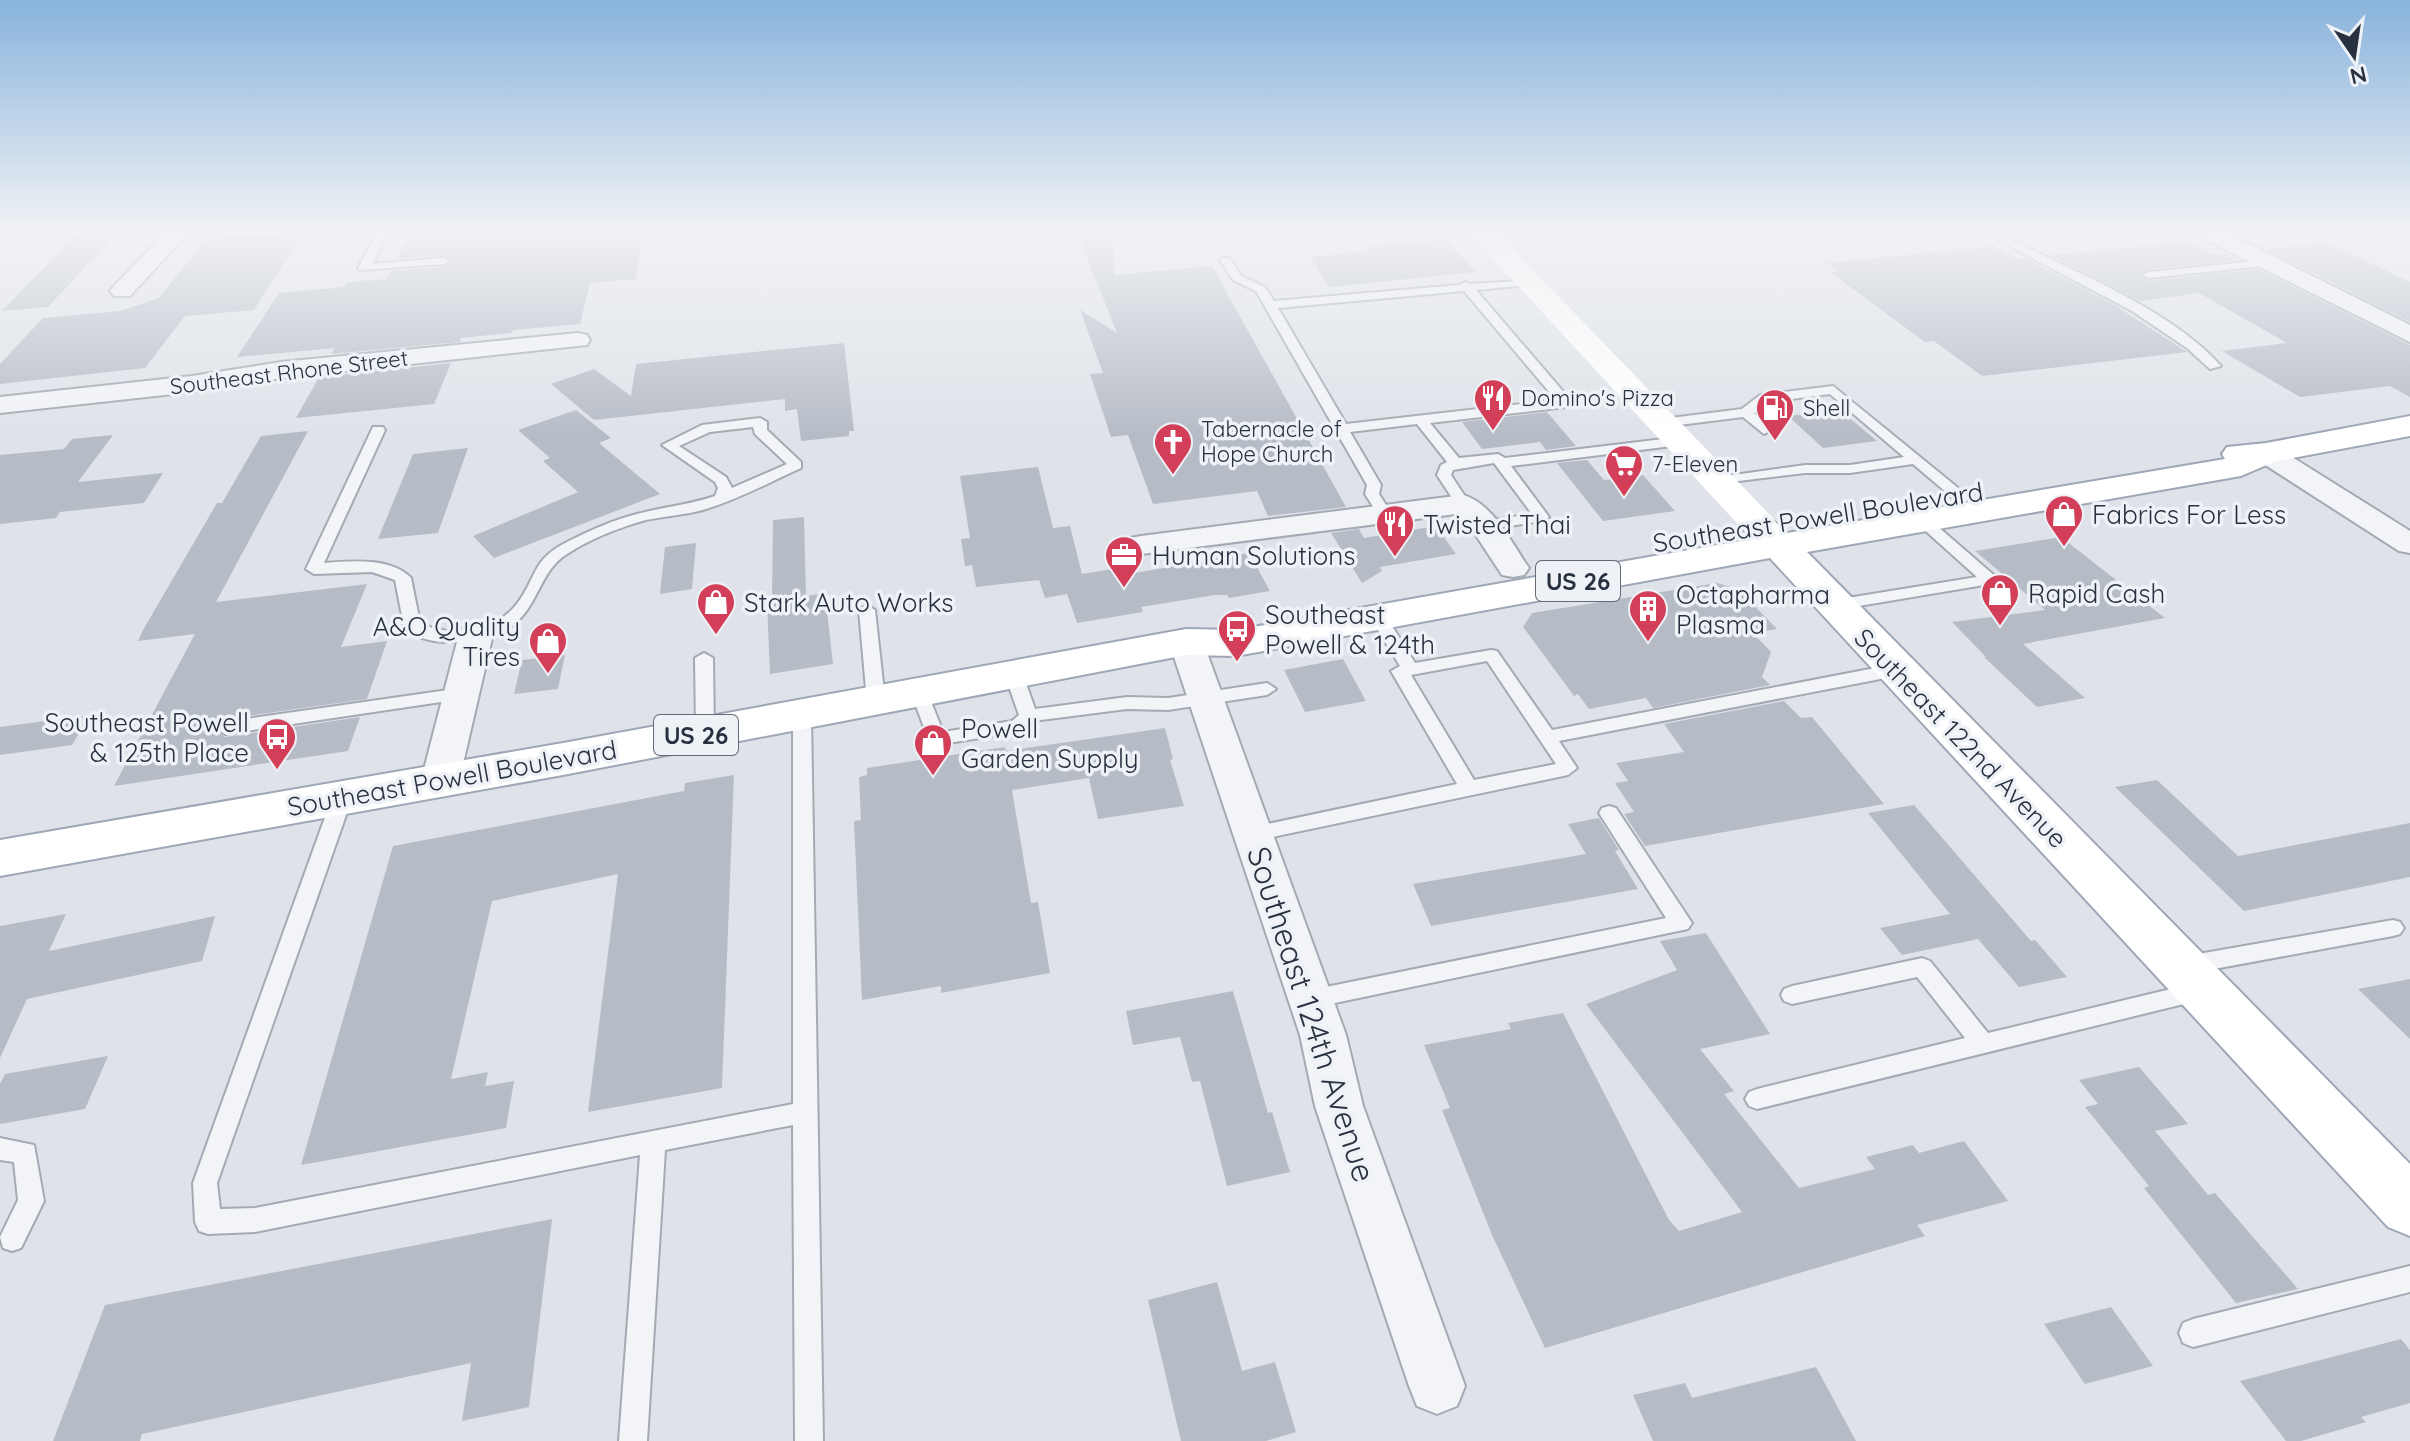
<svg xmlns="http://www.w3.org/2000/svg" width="2410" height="1441" font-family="Quicksand,sans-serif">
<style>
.building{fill:#b6bcc6}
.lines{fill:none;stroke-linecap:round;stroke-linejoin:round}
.lane-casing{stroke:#a4aab3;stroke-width:4}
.street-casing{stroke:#a4aab3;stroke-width:4}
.primary-casing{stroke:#9ea7b5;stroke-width:4}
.lane{fill:#f2f4f7;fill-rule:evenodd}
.street{fill:#f2f4f7;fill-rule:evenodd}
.secondary{fill:#fff;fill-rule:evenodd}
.primary{fill:#fff;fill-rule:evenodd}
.labels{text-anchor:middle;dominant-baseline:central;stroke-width:7;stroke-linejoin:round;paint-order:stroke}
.far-street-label{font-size:22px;fill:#273140;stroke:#eef2f6}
.far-poi-label{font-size:22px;fill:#273140;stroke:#eef2f6;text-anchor:start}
.shield{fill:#eef2f6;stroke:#636b77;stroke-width:2}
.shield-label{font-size:24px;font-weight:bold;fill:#273140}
.poi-label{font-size:26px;fill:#273140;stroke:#eef2f6;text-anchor:start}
.street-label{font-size:26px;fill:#273140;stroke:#eef2f6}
.near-street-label{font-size:32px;fill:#273140;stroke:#eef2f6}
</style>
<rect width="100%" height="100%" fill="#dfe3e9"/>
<g class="building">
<polygon points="118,232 48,307 2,311 77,234"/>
<polygon points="303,232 254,310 185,316 145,368 0,384 0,364 43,318 120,311 159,298 205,240"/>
<polygon points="411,232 643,232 636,279 590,283 580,324 513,330 511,333 461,338 460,342 331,354 335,348 237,357 279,293 344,287 347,282 386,279 390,271 444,267 453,262 444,255 397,259"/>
<polygon points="1077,232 1112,232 1114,275 1212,266 1346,507 1268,516 1257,491 1153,504 1128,435 1111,437 1090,374 1103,373 1080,310 1117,333"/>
<polygon points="1445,239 1475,272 1330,287 1310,257 1369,251 1365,246"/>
<polygon points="2188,242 2212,255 2226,254 2239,260 2149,269 2140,276 2149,281 2258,269 2410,345 2410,397 2390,386 2300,397 2222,351 2287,343 2199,293 2140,301 2050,255"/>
<polygon points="2328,243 2410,282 2410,322 2266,249"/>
<polygon points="1994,246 2016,259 2025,258 2113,304 2187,352 1982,376 1934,341 1925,342 1830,272 1838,271 1827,263"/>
<polygon points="844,343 854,431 849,431 849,436 801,441 797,409 785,411 785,399 594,420 551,384 594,369 631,396 636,364"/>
<polygon points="451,363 434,404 296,418 319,377"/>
<polygon points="576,410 611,438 599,443 660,494 494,558 473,536 578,492 543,461 550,458 518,430"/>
<polygon points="1840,410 1877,441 1823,448 1788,416"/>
<polygon points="1547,412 1576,446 1546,450 1540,442 1482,449 1462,422"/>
<polygon points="308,431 216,602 367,584 341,647 387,641 367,699 225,719 213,729 225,737 360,717 348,751 114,786 195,634 138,641 143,630 217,503 222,503 261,436"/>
<polygon points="113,435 78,482 163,473 144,503 60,512 56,518 0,524 0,455 64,449 72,439"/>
<polygon points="468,448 438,533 378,539 413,454"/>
<polygon points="1587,460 1604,480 1643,475 1675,511 1603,521 1557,463"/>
<polygon points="1038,467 1053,528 1070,526 1082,574 1125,567 1129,574 1249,553 1270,591 1229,598 1227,595 1215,595 1141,607 1143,612 1077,623 1067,594 1045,598 1039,580 976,587 972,565 965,566 961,539 970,538 960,476"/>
<polygon points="804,517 806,596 825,593 833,664 770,674 767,602 772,601 773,520"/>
<polygon points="1436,526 1456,554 1380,567 1382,571 1362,583 1331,533 1359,529 1364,538"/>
<polygon points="2061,537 2165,618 2023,644 2085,698 2037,707 1984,657 1986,657 1952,622 2045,610 1975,551"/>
<polygon points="696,543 692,589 660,594 665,547"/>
<polygon points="1717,583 1738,589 1777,629 1753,633 1771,652 1762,677 1770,685 1653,708 1646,698 1589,709 1578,694 1574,696 1523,627 1532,613"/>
<polygon points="565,655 558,689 514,694 522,660"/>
<polygon points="1343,659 1366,701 1305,712 1284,670"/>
<polygon points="1784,701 1801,718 1812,717 1884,804 1645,846 1624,814 1634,812 1615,783 1628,781 1616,763 1684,752 1664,724"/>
<polygon points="90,715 72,745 0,755 0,727"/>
<polygon points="1165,728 1173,759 1170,760 1184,806 1098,819 1089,778 1012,790 1031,903 1038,902 1050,973 941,993 941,986 862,1000 854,821 861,820 859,777 867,775 867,768 1005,747 1006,751"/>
<polygon points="734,775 722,1088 588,1112 618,874 492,901 451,1079 488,1072 485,1086 514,1081 506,1128 301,1165 393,846 684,791 685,783"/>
<polygon points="2157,780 2238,856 2410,823 2410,877 2244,911 2115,787"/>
<polygon points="1914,805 2031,941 2035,940 2067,977 2019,987 1978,939 1902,955 1880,928 1950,914 1868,813"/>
<polygon points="1599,818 1619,850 1615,851 1638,889 1431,926 1413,884 1586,854 1568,824"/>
<polygon points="66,914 49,951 215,916 202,961 27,999 0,1058 0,926"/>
<polygon points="1706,933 1770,1034 1700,1049 1734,1091 1724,1094 1799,1188 1875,1169 1866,1157 1913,1145 1919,1153 1964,1141 2008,1201 1917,1225 1925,1236 1545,1348 1492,1235 1442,1110 1450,1108 1424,1045 1511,1029 1508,1023 1563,1013 1669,1220 1679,1231 1742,1212 1586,1004 1677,970 1660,941"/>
<polygon points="2410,979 2410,1039 2358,989"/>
<polygon points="1233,991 1268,1113 1272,1112 1290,1172 1227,1186 1200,1081 1192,1082 1180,1037 1133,1045 1126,1011"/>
<polygon points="108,1056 85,1109 0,1124 0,1084 5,1074"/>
<polygon points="2139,1067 2188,1124 2155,1131 2208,1195 2215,1193 2298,1289 2236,1303 2144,1188 2149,1186 2085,1107 2098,1104 2079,1080"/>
<polygon points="552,1219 529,1407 462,1421 471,1363 142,1434 140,1441 53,1441 105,1305"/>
<polygon points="1217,1282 1242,1371 1275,1362 1296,1432 1266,1441 1181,1441 1148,1300"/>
<polygon points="2111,1307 2153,1366 2085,1384 2044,1324"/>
<polygon points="2401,1339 2410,1350 2410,1403 2361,1417 2366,1422 2301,1441 2286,1441 2240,1381"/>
<polygon points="1816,1367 1856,1441 1653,1441 1633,1395 1685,1383 1692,1398"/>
</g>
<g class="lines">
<g class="lane-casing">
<g id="lane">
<polygon points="378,232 388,232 372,264 444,258 450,261 444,264 360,270 358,268"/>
<path d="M 1983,232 L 1996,232 C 2066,269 2169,307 2221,366 L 2210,369 L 2187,348 L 2132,311 Z"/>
<path d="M 1222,258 L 1230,258 L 1241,276 L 1265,287 L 1274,301 L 1459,285 L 1465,282 L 1470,284 L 1532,280 L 1534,282 L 1528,285 L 1476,290 L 1573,403 L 1566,407 L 1430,423 L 1459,458 L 1498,454 L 1505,458 L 1680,437 L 1687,441 L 1680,445 L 1511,466 L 1549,517 L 1542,521 L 1484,530 L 1479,528 L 1479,522 L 1532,514 L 1494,463 L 1453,470 L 1451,475 L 1470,504 L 1463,508 L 1458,507 L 1437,475 L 1441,465 L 1447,462 L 1417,424 L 1350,432 L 1381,485 L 1379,494 L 1391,513 L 1384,517 L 1379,516 L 1365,494 L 1367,485 L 1256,291 L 1233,280 L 1220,260 ZM 1464,291 L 1556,400 L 1346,424 L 1278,308 Z"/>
<polygon points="2267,260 2271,261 2271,265 2149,278 2143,275 2149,272"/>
<polygon points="1833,386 1963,492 1963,498 1953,498 1913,464 1850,473 1805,473 1714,484 1714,478 1719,477 1805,465 1850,465 1904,457 1830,394 1769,402 1754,413 1771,430 1764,434 1743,417 1663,427 1656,423 1663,419 1742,409 1760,395"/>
<path d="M 760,418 L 767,422 L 767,430 L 801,462 L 801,468 C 770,482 739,499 706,509 C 686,515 666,516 646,520 C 620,527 590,539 567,554 C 536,573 539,615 502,631 C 475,642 426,651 404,626 L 395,580 L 372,572 L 314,574 L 306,569 L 373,427 L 383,427 L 385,430 L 324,563 C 352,561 390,557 411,578 L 420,623 C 449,638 495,632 516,605 C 538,577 530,560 569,541 C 591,530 613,520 637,514 C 663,507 689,505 715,496 L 718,488 L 715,482 L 662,445 L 702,425 ZM 753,427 L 755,434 L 787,464 L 732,488 L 726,477 L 679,446 L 710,432 Z"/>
<polygon points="1924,517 1929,519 1996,577 1998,580 1996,583 1835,610 1829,608 1827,605 1835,600 1977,577 1919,525 1919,519"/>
<polygon points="867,605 875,610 885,701 876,707 867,701 859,610"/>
<path d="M 1378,612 L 1384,613 L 1415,663 L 1491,650 L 1497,651 L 1552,730 L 1896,664 L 1905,670 L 1896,676 L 1559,741 L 1577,768 L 1568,775 L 1253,841 L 1246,839 L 1243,834 L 1246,829 L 1253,827 L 1457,784 L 1391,671 L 1400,666 L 1370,617 ZM 1487,661 L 1556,764 L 1474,780 L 1411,675 Z"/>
<polygon points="704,653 713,658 714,733 705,739 696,733 695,658"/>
<polygon points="1014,669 1023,675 1035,709 1127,697 1168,698 1267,683 1276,689 1267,695 1168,710 1127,709 1033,721 1017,732 936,745 930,743 911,693 914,689 926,689 943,732 1012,721 1019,715 1005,675"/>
<polygon points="462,688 468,690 471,694 468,698 225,734 216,728 225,722"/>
<polygon points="802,709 811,715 823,1441 795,1441 793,1125 665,1150 647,1441 619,1441 640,1155 255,1232 208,1234 199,1231 195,1222 193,1183 332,798 335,793 349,793 352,798 217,1183 220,1209 255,1208 793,1104 793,715"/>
<polygon points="1609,806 1616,808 1688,917 1692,923 1688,929 1311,1008 1303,1005 1300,999 1303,993 1311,990 1666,918 1599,813 1602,808"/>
<polygon points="2393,920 2400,922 2404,928 2400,934 2393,936 2187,974 2179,971 2176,965 2179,959 2187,956"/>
<polygon points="1922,958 1930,961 1988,1033 2200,982 2208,985 2211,991 2208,997 2200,1000 1757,1109 1749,1106 1745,1099 1749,1092 1757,1089 1965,1038 1917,977 1792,1004 1784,1001 1781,995 1784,989 1792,986"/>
<polygon points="0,1138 34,1145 44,1201 21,1248 12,1251 3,1248 0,1237 18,1200 14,1162 0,1160"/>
<polygon points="2410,1266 2410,1292 2193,1347 2183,1343 2179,1333 2183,1323 2193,1319"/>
</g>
</g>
<g class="street-casing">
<g id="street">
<polygon points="166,232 189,232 130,296 114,296 110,291 114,286"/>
<polygon points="2197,232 2225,232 2410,325 2410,342 2200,237"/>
<polygon points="578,333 587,335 590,340 587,345 281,378 192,392 0,413 0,397 192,376 281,362"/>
<polygon points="2266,445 2276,447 2410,531 2410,553 2399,551 2256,459 2252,453 2256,447"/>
<path d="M 1463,495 C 1493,503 1512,544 1529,568 L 1524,575 L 1513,577 L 1502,575 L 1473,531 L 1456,514 L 1141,554 L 1130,552 L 1126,545 L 1130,538 L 1141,536 Z"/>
<polygon points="476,624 488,627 493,634 459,781 453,790 440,794 427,790 421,781 459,634 464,627"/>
<polygon points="1186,631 1198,635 1203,642 1346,1035 1363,1106 1465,1386 1457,1406 1437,1414 1417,1406 1409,1386 1315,1106 1300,1035 1169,642 1174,635"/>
</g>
</g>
<g class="primary-casing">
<path id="primary" d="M 2410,416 L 2410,436 L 2276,461 L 2241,476 L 1807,552 L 2410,1164 L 2410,1236 L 2388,1227 L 1770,558 L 1236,656 L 1186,655 L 563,775 L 0,876 L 0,840 L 563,743 L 1186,629 L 1236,630 L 1751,539 L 1743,528 L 1749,520 C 1767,516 1775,520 1787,533 L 2225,459 L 2222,454 L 2227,447 L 2266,443 Z"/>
</g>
<use href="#lane" class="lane"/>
<use href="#street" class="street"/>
<polygon class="secondary" points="1468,232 1496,232 1773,518 1778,526 1773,534 1760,537 1747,534"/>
<use href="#primary" class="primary"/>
</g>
<linearGradient id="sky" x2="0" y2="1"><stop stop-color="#88b3dc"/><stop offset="0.53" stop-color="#f1f2f5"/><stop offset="1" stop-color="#f1f2f5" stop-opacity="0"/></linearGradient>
<rect width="2410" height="434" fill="url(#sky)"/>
<defs>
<g id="restaurant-pin" transform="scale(2)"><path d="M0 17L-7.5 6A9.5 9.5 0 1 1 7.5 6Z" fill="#d33e58" stroke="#eef2f6"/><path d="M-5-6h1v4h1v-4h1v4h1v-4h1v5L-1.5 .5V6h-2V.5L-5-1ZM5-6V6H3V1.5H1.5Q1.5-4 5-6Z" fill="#fff"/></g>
<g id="fuel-pin" transform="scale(2)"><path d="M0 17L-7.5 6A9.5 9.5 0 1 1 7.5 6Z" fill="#d33e58" stroke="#eef2f6"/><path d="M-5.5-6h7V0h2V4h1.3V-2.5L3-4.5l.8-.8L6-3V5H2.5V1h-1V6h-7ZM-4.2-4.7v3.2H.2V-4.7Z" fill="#fff"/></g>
<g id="church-pin" transform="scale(2)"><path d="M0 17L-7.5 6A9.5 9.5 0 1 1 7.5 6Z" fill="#d33e58" stroke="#eef2f6"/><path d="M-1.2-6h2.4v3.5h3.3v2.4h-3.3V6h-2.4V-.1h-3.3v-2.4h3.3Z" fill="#fff"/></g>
<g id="supermarket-pin" transform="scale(2)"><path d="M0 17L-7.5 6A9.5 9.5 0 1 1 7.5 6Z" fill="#d33e58" stroke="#eef2f6"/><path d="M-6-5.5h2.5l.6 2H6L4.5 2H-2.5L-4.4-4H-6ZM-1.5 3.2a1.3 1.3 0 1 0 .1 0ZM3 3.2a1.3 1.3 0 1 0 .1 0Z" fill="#fff"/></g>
<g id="shop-pin" transform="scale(2)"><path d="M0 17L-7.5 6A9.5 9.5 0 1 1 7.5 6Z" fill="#d33e58" stroke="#eef2f6"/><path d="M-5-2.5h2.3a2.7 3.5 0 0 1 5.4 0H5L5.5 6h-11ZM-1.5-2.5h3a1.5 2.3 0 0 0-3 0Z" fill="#fff"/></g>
<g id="office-pin" transform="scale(2)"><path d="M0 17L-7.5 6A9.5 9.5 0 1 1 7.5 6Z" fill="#d33e58" stroke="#eef2f6"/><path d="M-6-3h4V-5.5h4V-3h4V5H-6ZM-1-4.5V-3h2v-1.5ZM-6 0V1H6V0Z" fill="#fff"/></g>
<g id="building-pin" transform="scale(2)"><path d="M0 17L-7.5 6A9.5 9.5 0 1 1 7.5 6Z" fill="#d33e58" stroke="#eef2f6"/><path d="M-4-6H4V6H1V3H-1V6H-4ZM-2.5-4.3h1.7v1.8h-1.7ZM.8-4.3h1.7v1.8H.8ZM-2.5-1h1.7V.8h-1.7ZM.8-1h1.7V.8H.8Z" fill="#fff"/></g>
<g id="bus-pin" transform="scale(2)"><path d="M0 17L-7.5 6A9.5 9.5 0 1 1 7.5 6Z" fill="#d33e58" stroke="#eef2f6"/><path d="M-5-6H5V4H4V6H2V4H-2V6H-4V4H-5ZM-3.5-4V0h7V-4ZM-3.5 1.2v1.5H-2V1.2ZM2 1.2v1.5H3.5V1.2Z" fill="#fff"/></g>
</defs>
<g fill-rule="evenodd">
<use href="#restaurant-pin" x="1493" y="398"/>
<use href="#fuel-pin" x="1775" y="408"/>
<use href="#church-pin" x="1173" y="442"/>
<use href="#supermarket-pin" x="1624" y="464"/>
<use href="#shop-pin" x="2064" y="514"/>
<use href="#restaurant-pin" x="1395" y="524"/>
<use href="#office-pin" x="1124" y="555"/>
<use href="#shop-pin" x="2000" y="593"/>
<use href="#shop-pin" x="716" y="602"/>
<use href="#building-pin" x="1648" y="609"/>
<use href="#bus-pin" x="1237" y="629"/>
<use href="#shop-pin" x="548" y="641"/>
<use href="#bus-pin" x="277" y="737"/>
<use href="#shop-pin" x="933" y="743"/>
</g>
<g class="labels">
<g class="far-street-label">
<text transform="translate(289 372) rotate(-7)">Southeast Rhone Street</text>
</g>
<g class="far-poi-label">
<text x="1521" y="398">Domino's Pizza</text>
<text x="1803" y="408">Shell</text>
<text x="1201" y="429">Tabernacle of<tspan x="1201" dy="25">Hope Church</tspan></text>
<text x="1652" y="464">7-Eleven</text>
</g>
<g class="shield">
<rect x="1536" y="561" width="84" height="40" rx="6"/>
<rect x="654" y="715" width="84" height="40" rx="6"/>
</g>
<g class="shield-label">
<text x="1578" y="581">US 26</text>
<text x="696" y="735">US 26</text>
</g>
<g class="poi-label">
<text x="2092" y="514">Fabrics For Less</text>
<text x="1423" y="524">Twisted Thai</text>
<text x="1152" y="555">Human Solutions</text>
<text x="2028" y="593">Rapid Cash</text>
<text x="1676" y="594">Octapharma<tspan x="1676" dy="30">Plasma</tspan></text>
<text x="744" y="602">Stark Auto Works</text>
<text x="1265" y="614">Southeast<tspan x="1265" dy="30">Powell &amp; 124th</tspan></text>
<text x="520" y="626" text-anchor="end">A&amp;O Quality<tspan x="520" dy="30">Tires</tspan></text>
<text x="249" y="722" text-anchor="end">Southeast Powell<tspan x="249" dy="30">&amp; 125th Place</tspan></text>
<text x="961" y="728">Powell<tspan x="961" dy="30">Garden Supply</tspan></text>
</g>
<g class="street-label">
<text transform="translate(1818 517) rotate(-9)">Southeast Powell Boulevard</text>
<text transform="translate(1961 738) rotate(46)">Southeast 122nd Avenue</text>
<text transform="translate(452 778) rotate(-10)">Southeast Powell Boulevard</text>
</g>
<g class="near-street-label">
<text transform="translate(1312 1014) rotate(72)">Southeast 124th Avenue</text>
</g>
</g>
<g transform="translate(2354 56) rotate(167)" stroke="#eef2f6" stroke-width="6" paint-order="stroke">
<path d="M0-6L14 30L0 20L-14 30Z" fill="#273140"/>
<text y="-12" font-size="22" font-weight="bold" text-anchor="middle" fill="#273140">N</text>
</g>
</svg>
